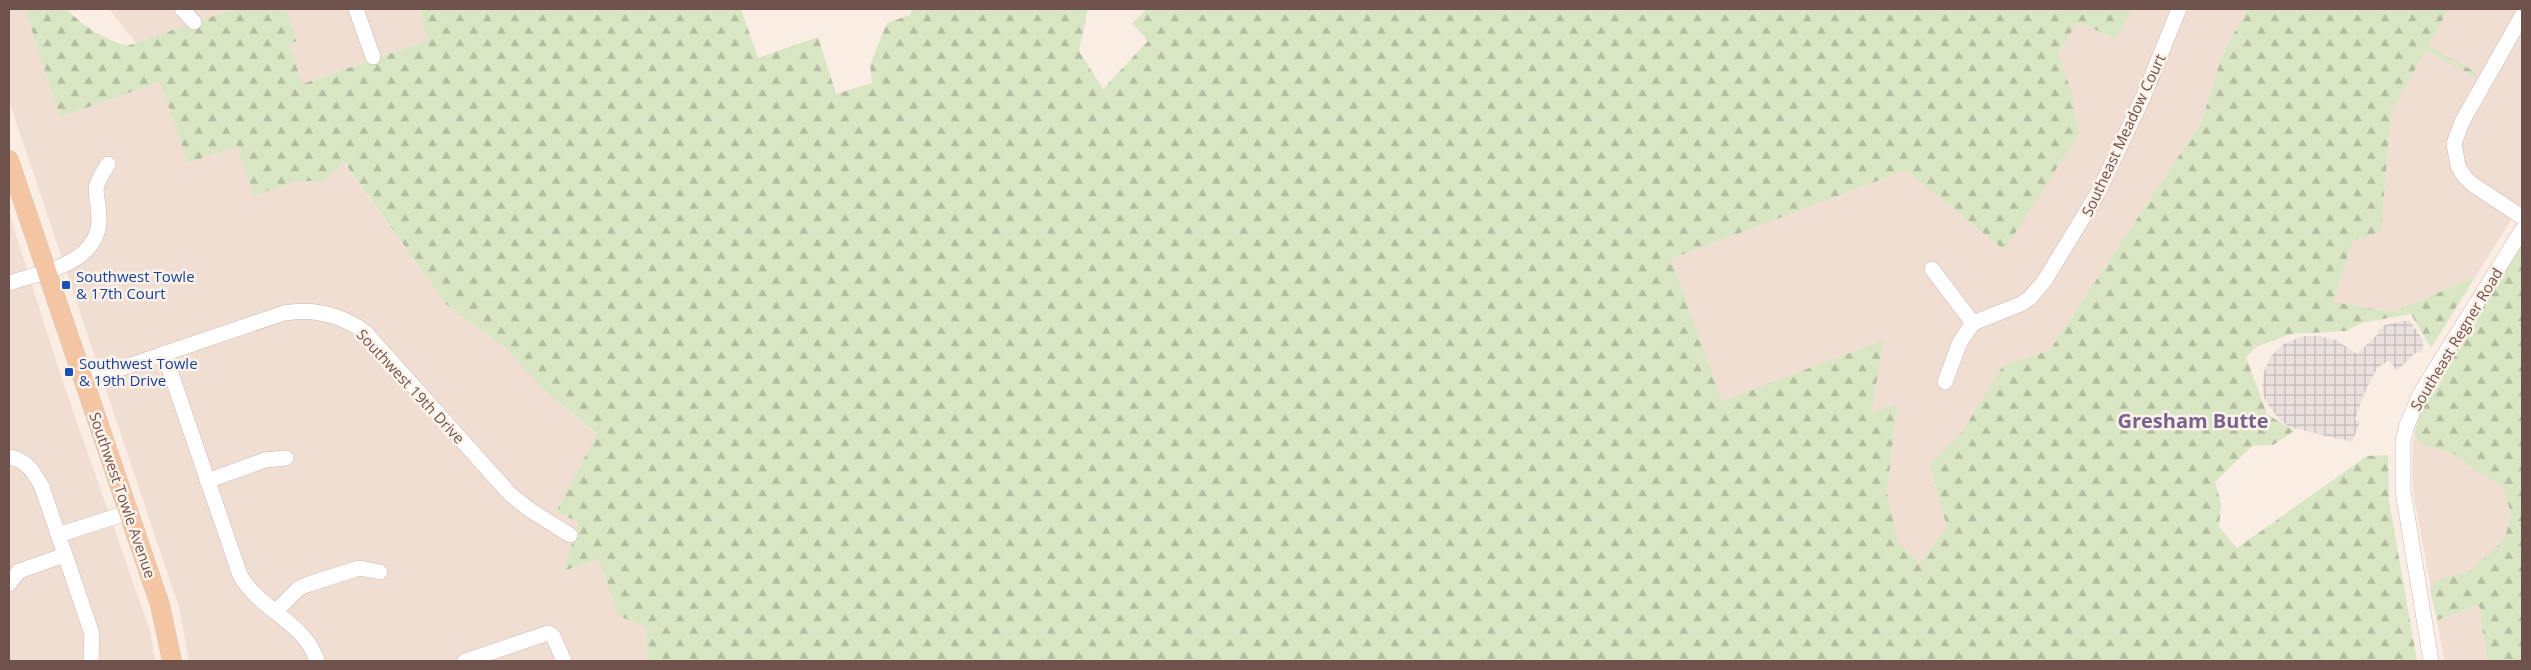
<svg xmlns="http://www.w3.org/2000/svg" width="2531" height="670" font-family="'Open Sans',sans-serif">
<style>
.residential{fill:#f1ded3}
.industrial{fill:url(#industrial-grid)}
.forest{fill:url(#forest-firs)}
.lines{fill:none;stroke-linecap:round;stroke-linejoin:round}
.minor-casing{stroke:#ccb6af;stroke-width:16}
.major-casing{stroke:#d4cbc9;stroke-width:20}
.minor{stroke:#fff;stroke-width:15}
.major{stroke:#f3c5a2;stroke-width:19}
.transit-dot{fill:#1a4fb4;stroke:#fdf2ea;stroke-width:2}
.labels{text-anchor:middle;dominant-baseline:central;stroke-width:5;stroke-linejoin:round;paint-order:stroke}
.street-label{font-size:15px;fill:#70524c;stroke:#fdf2ea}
.transit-label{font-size:15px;fill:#164399;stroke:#fdf2ea;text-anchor:start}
.district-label{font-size:20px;font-weight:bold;fill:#77648c;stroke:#fdf2ea}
</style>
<defs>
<pattern id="industrial-grid" width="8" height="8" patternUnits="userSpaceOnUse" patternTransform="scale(1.25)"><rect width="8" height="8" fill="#eae1de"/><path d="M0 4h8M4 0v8" fill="none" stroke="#c2b9b6"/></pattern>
<pattern id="forest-firs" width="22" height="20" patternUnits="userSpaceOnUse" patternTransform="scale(1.25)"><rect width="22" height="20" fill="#d8e6c4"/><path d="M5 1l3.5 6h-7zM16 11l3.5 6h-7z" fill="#b4bda1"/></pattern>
</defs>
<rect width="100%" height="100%" fill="#faede4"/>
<g class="residential">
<polygon points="9,9 25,9 60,117 160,82 188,163 237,146 254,195 296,181 325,181 342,161 447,305 506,348 545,391 597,435 556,512 579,522 563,571 599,559 619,616 646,627 648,661 189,661 179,607 9,101"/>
<polygon points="109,9 234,9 136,43"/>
<polygon points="286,9 419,9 429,40 302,84 289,44 297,41"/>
<polygon points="2132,9 2248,9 2222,55 2202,121 2050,350 2003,366 1960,435 1930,465 1947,527 1920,564 1898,542 1887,493 1897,405 1871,414 1722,401 1671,259 1906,170 2004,250 2072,94 2058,53 2078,22 2116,39"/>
<polygon points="2449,9 2522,9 2522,203 2475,277 2393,312 2333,302 2352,242 2381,231 2391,112"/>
<polygon points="9,213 62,379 150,631 155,661 9,661"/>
<polygon points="2522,248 2522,574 2434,605 2414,497 2412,470 2413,443 2422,414"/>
<polygon points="2479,605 2487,661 2444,661 2437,620"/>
</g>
<polygon class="industrial" points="2409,320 2423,340 2423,351 2414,354 2397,371 2389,360 2377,368 2364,394 2355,419 2360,422 2352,442 2289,427 2280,420 2266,402 2262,391 2264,372 2271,356 2284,344 2302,336 2318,336 2336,340 2357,354 2378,334 2377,331 2385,325"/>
<g class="forest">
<path d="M 25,9 L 67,9 C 83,27 104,39 127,46 L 234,9 L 286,9 L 297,41 L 289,44 L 302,84 L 429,40 L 419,9 L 741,9 L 758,58 L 818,37 L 836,94 L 872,83 L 870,65 L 887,23 L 910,15 L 912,9 L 1088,9 L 1079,51 L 1103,89 L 1148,41 L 1132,23 L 1147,9 L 2132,9 L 2116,39 L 2078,22 L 2058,52 L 2072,94 L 2078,135 L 2004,250 L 1906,170 L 1671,259 L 1722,401 L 1884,340 L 1871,413 L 1897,404 L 1887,493 L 1898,542 L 1920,564 L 1947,527 L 1930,465 L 1960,435 L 2003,366 L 2050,350 L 2202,121 L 2222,55 L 2248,9 L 2449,9 L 2428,46 L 2477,73 L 2475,77 L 2426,50 L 2391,112 L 2381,231 L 2352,242 L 2333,302 L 2393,312 L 2475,277 L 2431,348 L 2411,314 L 2361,323 L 2346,331 L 2291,334 L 2256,347 L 2246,357 L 2267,414 L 2294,431 L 2273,445 L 2252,446 L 2215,482 L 2221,503 L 2219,527 L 2237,548 L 2367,456 L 2388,455 L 2389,501 L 2417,661 L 648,661 L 646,627 L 619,616 L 599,559 L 563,571 L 579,522 L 556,512 L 597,434 L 545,391 L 506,348 L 447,305 L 343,161 L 325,181 L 296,181 L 254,196 L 237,146 L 188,163 L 160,82 L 60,117 Z"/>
<polygon points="2522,244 2522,661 2487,661 2479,605 2437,620 2430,590 2436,580 2469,572 2505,539 2511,513 2503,485 2479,473 2453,453 2421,444 2414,434 2420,413 2433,383"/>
</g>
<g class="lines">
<g class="minor-casing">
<g id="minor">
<polyline points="182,9 194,22"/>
<polyline points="356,9 373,57"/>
<polyline points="2522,16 2462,122 2454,144 2458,166 2464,176 2472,184 2522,217"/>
<polyline points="1932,269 1973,323"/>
<path d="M 9,283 C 42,272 99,264 99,219 C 99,188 88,196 108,164"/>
<path d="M 164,353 L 240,575 C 259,610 305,622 317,661"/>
<path d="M 84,381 L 284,313 C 314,308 340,314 365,332 L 509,493 L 530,510 L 570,535"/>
<polyline points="1945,382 1960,342 1973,323 2021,304 2030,298 2045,280 2099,191 2144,95 2179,9"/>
<path d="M 9,457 C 26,459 34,472 42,487 L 92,634 L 91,661"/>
<polyline points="207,481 265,460 286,458"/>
<polyline points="58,535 129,512"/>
<polyline points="9,584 19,571 65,555"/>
<polyline points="275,612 299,588 309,584 359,568 380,572"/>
<polyline points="465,661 548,633 553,636 564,661"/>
<polyline points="2431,661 2403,491 2403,441 2407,425 2420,394 2522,230"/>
</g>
</g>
<g class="major-casing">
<polyline id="major" points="9,160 160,605 172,661"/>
</g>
<use href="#minor" class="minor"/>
<use href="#major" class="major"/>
</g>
<g class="transit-dot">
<rect x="61" y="280" width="10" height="10" rx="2.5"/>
<rect x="64" y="367" width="10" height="10" rx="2.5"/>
</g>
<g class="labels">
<g class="street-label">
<text transform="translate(2123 135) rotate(-65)">Southeast Meadow Court</text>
<text transform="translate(2456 339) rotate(-59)">Southeast Regner Road</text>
<text transform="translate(411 386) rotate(47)">Southwest 19th Drive</text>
<text transform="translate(123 495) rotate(71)">Southwest Towle Avenue</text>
</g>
<g class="transit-label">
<text x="76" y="276">Southwest Towle<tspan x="76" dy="17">&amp; 17th Court</tspan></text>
<text x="79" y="363">Southwest Towle<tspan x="79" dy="17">&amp; 19th Drive</tspan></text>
</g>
<g class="district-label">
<text x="2193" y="420">Gresham Butte</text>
</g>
</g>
<rect width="2531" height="670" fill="none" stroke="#70524c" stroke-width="20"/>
</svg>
